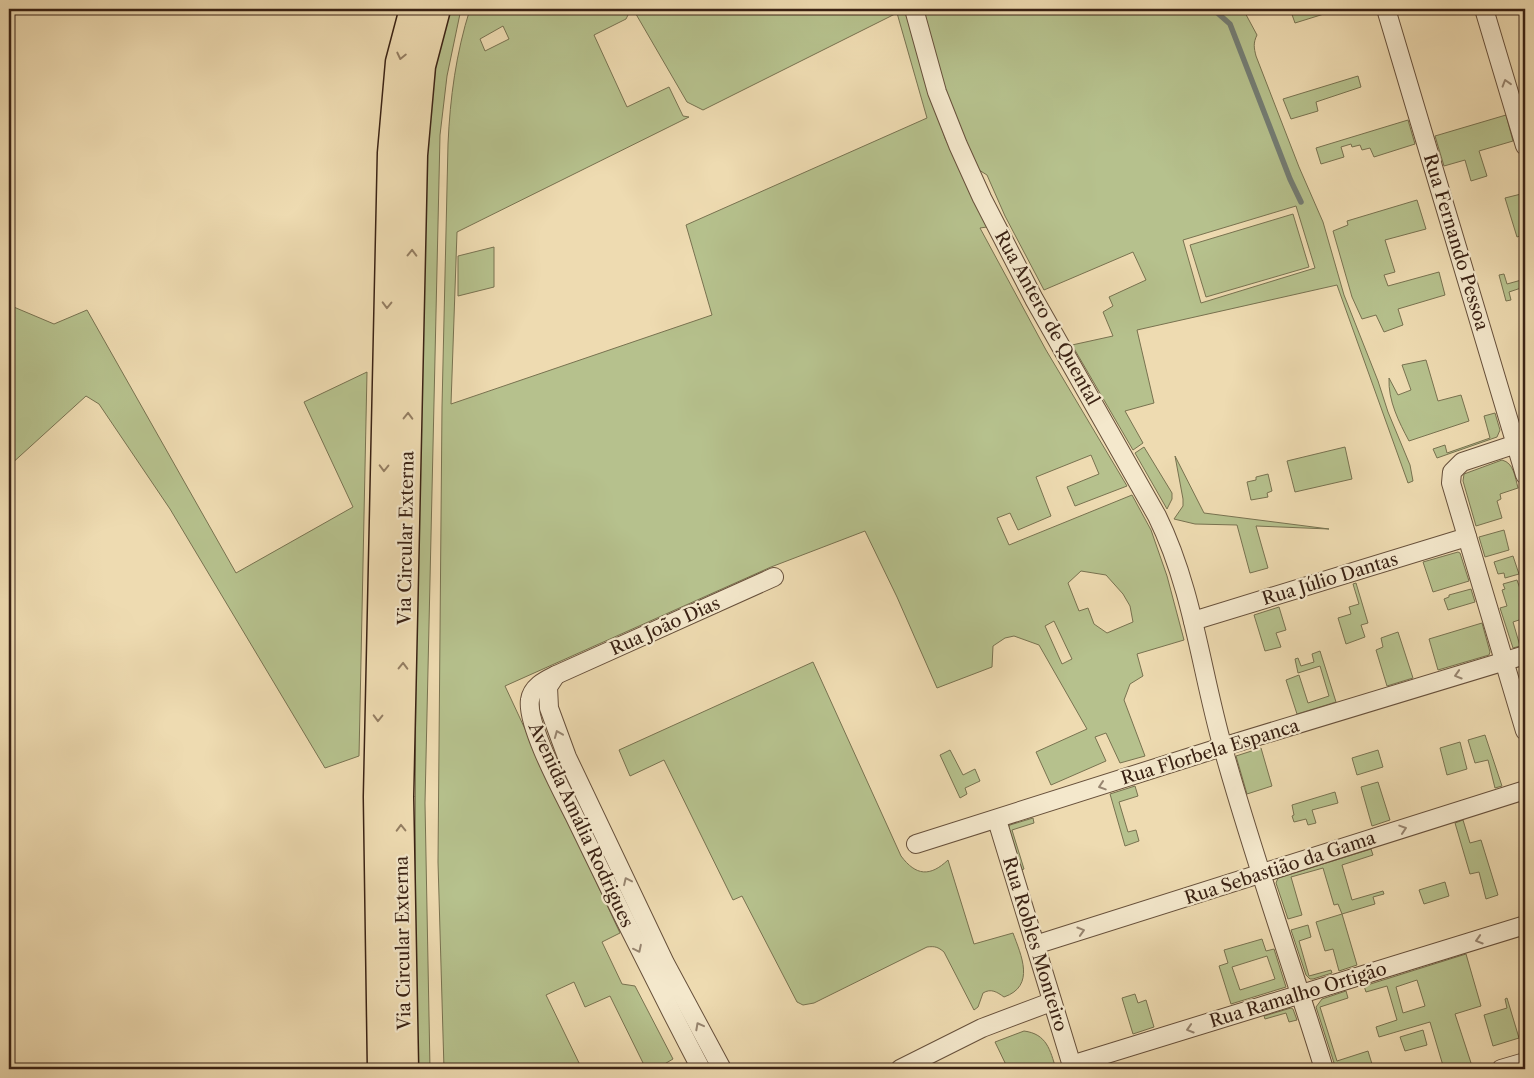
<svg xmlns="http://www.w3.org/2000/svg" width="1534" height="1078" font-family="'Libre Caslon Text',serif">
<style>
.green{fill:#b6c18d;stroke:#787250;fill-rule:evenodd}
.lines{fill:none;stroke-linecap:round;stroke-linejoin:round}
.stream{stroke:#747d74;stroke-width:5.5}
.street-casing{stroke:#67503b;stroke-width:20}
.primary-casing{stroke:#3a2214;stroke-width:29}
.street{stroke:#f4e8cc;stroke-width:18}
.primary{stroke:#eedbb1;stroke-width:26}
.oneway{stroke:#947e62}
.oneway2{stroke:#978570}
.labels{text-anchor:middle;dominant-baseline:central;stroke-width:4.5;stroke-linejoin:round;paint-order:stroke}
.street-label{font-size:18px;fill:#3a2214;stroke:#f4e8cc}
</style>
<rect width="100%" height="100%" fill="#eedbb1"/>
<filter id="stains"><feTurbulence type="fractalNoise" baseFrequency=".004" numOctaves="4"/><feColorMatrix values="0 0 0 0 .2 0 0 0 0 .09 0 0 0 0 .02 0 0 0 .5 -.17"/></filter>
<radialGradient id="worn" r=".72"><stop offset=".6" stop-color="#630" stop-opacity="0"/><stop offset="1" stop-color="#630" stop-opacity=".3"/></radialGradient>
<g class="green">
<polygon points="447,9 461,9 447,76 440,135 425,803 430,1069 418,1069 415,891 416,622 427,137 437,57"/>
<path d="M 470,9 L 631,9 L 626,19 L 594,35 L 627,107 L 669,87 L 683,116 L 689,117 L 457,232 L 451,404 L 712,315 L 686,225 L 927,118 L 897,13 L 703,110 L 687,102 L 633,9 L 906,9 L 921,67 L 945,138 L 987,227 L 980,228 L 1046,350 L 1127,486 L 1075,506 L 1067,487 L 1099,474 L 1091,455 L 1036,477 L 1051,516 L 1018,530 L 1010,513 L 997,518 L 1009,545 L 1132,495 L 1151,530 L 1167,576 L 1184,640 L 1137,654 L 1143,676 L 1130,684 L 1124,700 L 1145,756 L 1120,763 L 1106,733 L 1095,737 L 1106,761 L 1051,785 L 1036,752 L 1087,729 L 1039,645 L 1014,636 L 1005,638 L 993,646 L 992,667 L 937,688 L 897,597 L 865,531 L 771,567 L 505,686 L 620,933 L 602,942 L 622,984 L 635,986 L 673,1059 L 656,1069 L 646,1069 L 610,996 L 585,1007 L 574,982 L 546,995 L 582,1069 L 444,1069 L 438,862 L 442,407 L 448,144 C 450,98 456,53 470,9 ZM 503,26 L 509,39 L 485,51 L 480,39 ZM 1081,571 L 1106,575 L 1123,594 L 1130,606 L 1133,622 L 1107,633 L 1094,624 L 1088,608 L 1079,611 L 1068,583 ZM 1054,621 L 1072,659 L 1062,664 L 1045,626 Z"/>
<path d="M 923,9 L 1243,9 L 1257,35 C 1253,43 1254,48 1256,56 L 1299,167 L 1323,222 L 1344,295 L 1378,381 L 1388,412 L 1410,465 L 1413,481 L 1408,483 L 1337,285 L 1137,330 L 1154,403 L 1125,411 L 1143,443 L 1133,450 L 1072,345 L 1113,336 L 1103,312 L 1113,306 L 1109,297 L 1146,280 L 1133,252 L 1044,290 L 1005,216 L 987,175 L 979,170 L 950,106 L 938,70 ZM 1296,206 L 1315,268 L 1201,303 L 1183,240 Z"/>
<polygon points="1290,9 1340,9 1295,23"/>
<polygon points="1358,76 1361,87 1316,102 1318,111 1291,119 1283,99"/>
<polygon points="1506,115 1513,141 1479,151 1487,176 1471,181 1465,160 1444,166 1435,136"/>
<polygon points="1408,120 1415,144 1374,157 1370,148 1362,150 1360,145 1352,147 1351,144 1341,147 1344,157 1321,164 1316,148"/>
<polygon points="1525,193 1525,234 1517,237 1505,198"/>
<polygon points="1417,200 1426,229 1385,240 1395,272 1384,275 1388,286 1439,272 1445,295 1398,309 1403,325 1384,332 1376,315 1362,319 1352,297 1333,231 1348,225 1347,221"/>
<polygon points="1293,214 1309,267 1206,297 1190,245"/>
<polygon points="494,247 494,287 458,296 458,256"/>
<polygon points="1504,274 1507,284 1525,279 1525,292 1524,287 1509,292 1511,300 1506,301 1499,275"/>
<polygon points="9,305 54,324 87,310 236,573 353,507 304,402 367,372 359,756 325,768 170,509 99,404 86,396 9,466"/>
<path d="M 1426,360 L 1438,401 L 1461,395 L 1469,421 L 1409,441 C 1399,422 1388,401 1389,378 L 1398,395 L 1411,390 L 1402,365 Z"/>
<polygon points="1495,413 1500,430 1497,437 1437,458 1433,449 1445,445 1447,453 1490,438 1484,416"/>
<polygon points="1144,447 1172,493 1172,499 1167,509 1135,453"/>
<polygon points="1345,447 1352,479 1295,492 1287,461"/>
<polygon points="1175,456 1204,513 1329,529 1256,526 1268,568 1250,573 1237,525 1195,524 1174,519 1183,506 1183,499"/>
<path d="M 1502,460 C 1514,463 1515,477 1518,488 L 1500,494 L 1501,499 L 1497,501 L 1502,518 L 1476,526 L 1463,481 L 1464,474 Z"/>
<polygon points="1268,474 1272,491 1267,493 1268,497 1251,500 1247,482 1256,480 1256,477"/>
<polygon points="1504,530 1509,550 1485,557 1479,537"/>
<polygon points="1458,552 1460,553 1469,581 1433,592 1423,562"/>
<polygon points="1513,556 1519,574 1505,578 1504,573 1498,574 1494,562"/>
<polygon points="1517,580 1524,600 1525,600 1525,618 1513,622 1520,646 1513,648 1500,608 1507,606 1502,590 1505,589 1503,584"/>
<polygon points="1356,583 1368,623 1361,625 1365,637 1346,644 1338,618 1351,614 1349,607 1359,604 1353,584"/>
<polygon points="1471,589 1475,602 1448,610 1444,599 1449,597 1449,595"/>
<polygon points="1279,607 1286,630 1276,633 1281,647 1265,651 1254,615"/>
<polygon points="1482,623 1490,652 1489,655 1438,670 1429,639"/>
<polygon points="1398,632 1413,678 1387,686 1376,650 1383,647 1381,638"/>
<polygon points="1320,651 1336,702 1297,714 1286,680 1299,675 1308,703 1329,696 1320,666 1298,673 1295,659 1298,658 1301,666 1314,662 1312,654"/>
<path d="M 813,662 L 901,856 C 916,876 930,877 948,860 L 974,944 L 1013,933 C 1021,955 1036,986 1004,997 C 997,992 991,988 983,993 L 978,1007 L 974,1010 L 944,952 C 938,947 935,946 927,947 L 814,1003 L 803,1005 L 797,1002 L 742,896 L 733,900 L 664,760 L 630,776 L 619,750 Z"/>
<polygon points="1485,735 1502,786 1495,788 1488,760 1475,763 1468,740"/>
<polygon points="1460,742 1467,769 1447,775 1440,748"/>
<polygon points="1261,748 1272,786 1247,794 1236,756"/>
<polygon points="950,750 963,775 975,769 980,781 965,788 967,794 960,798 940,755"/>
<polygon points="1378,750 1383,767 1357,775 1352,758"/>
<polygon points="1378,782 1390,820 1372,826 1361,787"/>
<polygon points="1135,786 1138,796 1119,802 1128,832 1136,830 1139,841 1125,846 1110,794"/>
<polygon points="1335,792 1338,803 1312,810 1316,823 1308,825 1306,819 1294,822 1292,816 1294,815 1292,805"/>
<polygon points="1033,818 1034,823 1012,830 1024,869 1021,870 1008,828 1010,825"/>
<polygon points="1463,820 1470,843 1481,840 1498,895 1486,899 1479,872 1470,874 1455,823"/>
<polygon points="1371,849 1373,855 1342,865 1352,900 1383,891 1384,894 1373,897 1375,904 1342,914 1357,965 1339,971 1333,949 1325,951 1316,922 1342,914 1338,904 1334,905 1323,868 1291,877 1302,915 1288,919 1276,883 1278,878"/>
<polygon points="1445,882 1449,896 1424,904 1419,890"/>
<polygon points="1308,925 1311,937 1299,941 1309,976 1331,970 1332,973 1313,979 1310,979 1306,975 1291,930"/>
<path d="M 1262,939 L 1266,951 L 1274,949 L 1286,987 L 1231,1004 L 1219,966 L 1228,963 L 1224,950 ZM 1267,956 L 1275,979 L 1240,990 L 1232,967 Z"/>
<path d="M 1466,954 L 1481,1006 L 1455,1014 L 1473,1069 L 1444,1069 L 1430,1022 L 1379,1037 L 1376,1027 L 1397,1020 L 1387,986 L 1366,992 L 1364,986 ZM 1417,980 L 1425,1006 L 1403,1013 L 1396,987 Z"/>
<polygon points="1346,991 1348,998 1320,1007 1337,1061 1368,1051 1372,1064 1356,1069 1336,1069 1316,1007 1322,999"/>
<polygon points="1135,994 1138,1003 1146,1000 1154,1027 1133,1034 1122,998"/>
<polygon points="1507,998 1519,1038 1493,1046 1484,1015 1507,1008 1505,999"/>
<polygon points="1291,1008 1293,1009 1297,1020 1289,1022 1286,1013 1265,1019 1264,1016"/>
<polygon points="1423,1030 1427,1045 1405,1051 1400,1037"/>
<path d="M 1024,1031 C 1047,1034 1050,1050 1056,1069 L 1008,1069 L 995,1042 Z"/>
</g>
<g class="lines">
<polyline class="stream" points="1213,9 1230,24 1290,179 1301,202"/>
<g class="street-casing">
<g id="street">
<path d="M 914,9 L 937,92 L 958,145 L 982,198 L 1034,299 L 1157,516 C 1193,589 1201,671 1223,748 C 1253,856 1291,962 1324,1069"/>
<polyline points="1386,9 1525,475"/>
<polyline points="1484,9 1525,146"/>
<polyline points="1525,441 1462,462 1452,472 1451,483 1525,731"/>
<polyline points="1193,621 1467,537"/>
<polyline points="556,675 548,687 549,708 567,757 665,963 722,1069"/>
<polyline points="997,820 1073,1069"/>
<polyline points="916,844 1222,747 1525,655"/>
<polyline points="1035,945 1525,790"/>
<polyline points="1071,1065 1525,925"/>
<path d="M 701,1069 C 657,985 615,901 574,815 C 562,791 526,724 530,700 C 532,686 546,680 556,675 L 774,577"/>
<polyline points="900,1069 982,1028 1051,1002"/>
<polyline points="1501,1069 1525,1062"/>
</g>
</g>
<g class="primary-casing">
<g id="primary">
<polyline points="381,1069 377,797 391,153 399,62 413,9"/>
<polyline points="405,1069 400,797 414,155 422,66 437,9"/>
</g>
</g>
<use href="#street" class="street"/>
<use href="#primary" class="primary"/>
</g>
<defs><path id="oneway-chevron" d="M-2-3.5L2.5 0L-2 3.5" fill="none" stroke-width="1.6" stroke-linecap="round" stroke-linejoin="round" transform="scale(1.25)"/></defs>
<g class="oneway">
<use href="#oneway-chevron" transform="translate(401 56) rotate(103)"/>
<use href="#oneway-chevron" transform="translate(412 253) rotate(-89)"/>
<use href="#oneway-chevron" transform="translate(387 305) rotate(91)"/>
<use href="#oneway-chevron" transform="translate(408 416) rotate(-89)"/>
<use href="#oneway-chevron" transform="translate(384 468) rotate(91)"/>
<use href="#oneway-chevron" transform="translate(403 666) rotate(-89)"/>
<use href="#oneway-chevron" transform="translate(378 718) rotate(91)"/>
<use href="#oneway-chevron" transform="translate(401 828) rotate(-91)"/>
</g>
<g class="oneway2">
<use href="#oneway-chevron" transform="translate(1506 83) rotate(-107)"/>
<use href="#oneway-chevron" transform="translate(1458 675) rotate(163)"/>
<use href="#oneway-chevron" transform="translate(558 734) rotate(-112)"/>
<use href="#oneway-chevron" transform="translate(1102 786) rotate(162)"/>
<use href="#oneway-chevron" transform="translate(1403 829) rotate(-18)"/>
<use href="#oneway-chevron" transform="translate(627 881) rotate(-115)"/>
<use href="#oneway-chevron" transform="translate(1081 931) rotate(-17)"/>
<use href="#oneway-chevron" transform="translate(1479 940) rotate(163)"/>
<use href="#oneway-chevron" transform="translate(638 949) rotate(64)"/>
<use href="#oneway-chevron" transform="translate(699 1026) rotate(-118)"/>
<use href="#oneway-chevron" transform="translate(1190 1029) rotate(163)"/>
</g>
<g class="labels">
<g class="street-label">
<text transform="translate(1456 242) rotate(73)">Rua Fernando Pessoa</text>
<text transform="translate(1047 318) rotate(61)">Rua Antero de Quental</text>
<text transform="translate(406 538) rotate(-89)">Via Circular Externa</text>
<text transform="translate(1330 579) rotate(-17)">Rua Júlio Dantas</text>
<text transform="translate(665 626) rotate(-24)">Rua João Dias</text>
<text transform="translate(1210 752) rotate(-17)">Rua Florbela Espanca</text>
<text transform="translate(581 825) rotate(65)">Avenida Amália Rodrigues</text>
<text transform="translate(1280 868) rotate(-18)">Rua Sebastião da Gama</text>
<text transform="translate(403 943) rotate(-91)">Via Circular Externa</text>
<text transform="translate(1035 944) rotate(73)">Rua Robles Monteiro</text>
<text transform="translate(1298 995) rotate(-17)">Rua Ramalho Ortigão</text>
</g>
</g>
<rect width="1534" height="1078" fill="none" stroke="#eedbb1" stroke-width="30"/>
<rect x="10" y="10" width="1514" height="1058" fill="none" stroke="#3a2214" stroke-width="2.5"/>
<rect x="15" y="15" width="1504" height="1048" fill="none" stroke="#3a2214"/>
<rect width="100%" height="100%" filter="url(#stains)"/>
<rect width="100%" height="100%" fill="url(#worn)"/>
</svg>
